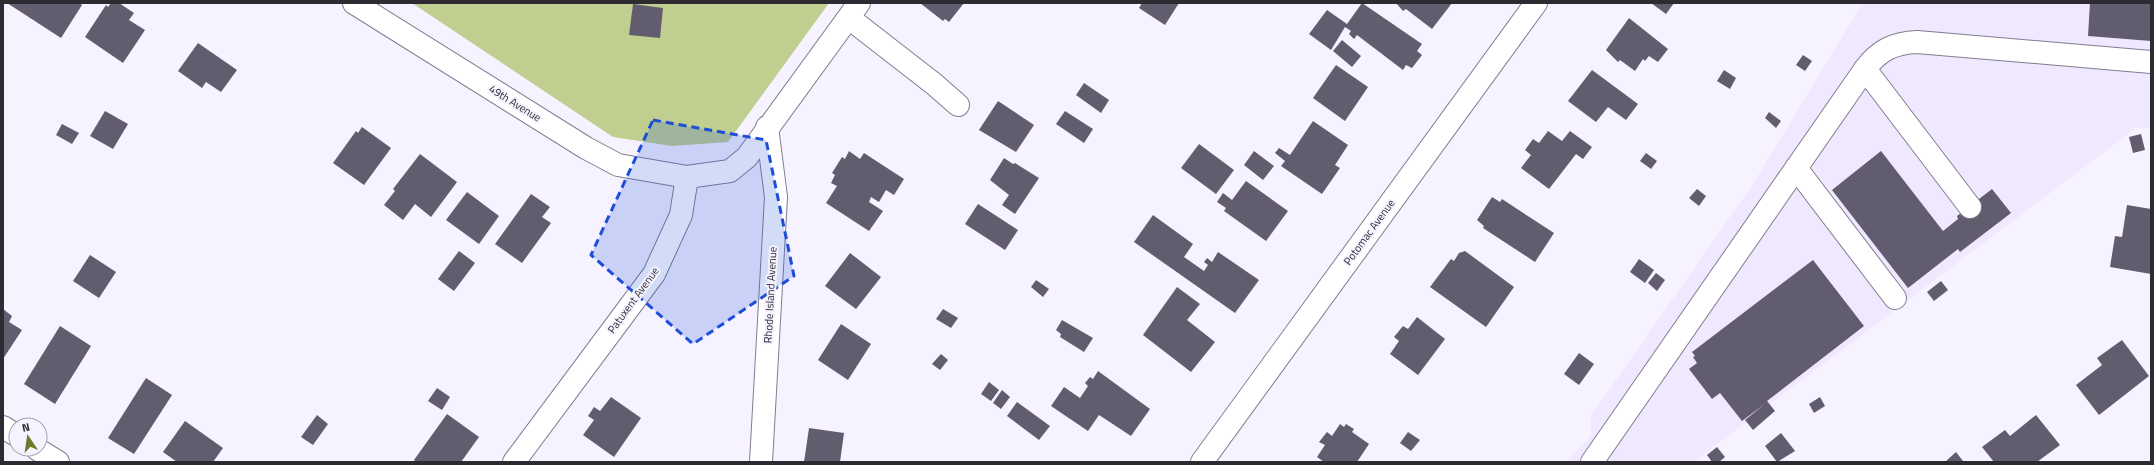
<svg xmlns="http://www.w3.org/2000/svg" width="2154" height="465" font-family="'Titillium Web',sans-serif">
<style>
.built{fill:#efe8ff}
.green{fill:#c0cf90}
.building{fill:#625c6f}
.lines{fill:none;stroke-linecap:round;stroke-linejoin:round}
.minor-casing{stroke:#837d90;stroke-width:24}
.minor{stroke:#fff;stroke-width:22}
.marked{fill:#1d4ed8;fill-opacity:0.2;stroke:#1d4ed8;stroke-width:3;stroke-dasharray:8 5;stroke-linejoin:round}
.labels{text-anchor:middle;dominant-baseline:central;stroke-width:4;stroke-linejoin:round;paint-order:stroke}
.street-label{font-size:11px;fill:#2d2a32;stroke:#f6f2ff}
</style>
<rect width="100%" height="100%" fill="#f6f2ff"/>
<polygon class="built" points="1863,3 2151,3 2151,128 2136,128 1693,462 1566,462 1591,436 1591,416 1753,184"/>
<polygon class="green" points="412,3 829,3 728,142 672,146 613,137"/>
<g class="building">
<polygon points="7,3 79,3 82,5 61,38"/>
<polygon points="111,3 119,3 134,13 129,20 145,30 123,63 85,37 106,5 108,7"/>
<polygon points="920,3 964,3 949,22 945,19 943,21"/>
<polygon points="1142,3 1179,3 1165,25 1139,8"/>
<polygon points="1362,3 1422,44 1417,51 1422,55 1412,68 1406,65 1403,70 1357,35 1354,39 1349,34 1351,31 1345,27 1331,50 1309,34 1327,10 1347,24"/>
<polygon points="1396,3 1452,3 1432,29 1406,9 1403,11"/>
<polygon points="1651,3 1674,3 1666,14"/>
<polygon points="2090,3 2151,3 2151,41 2088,36"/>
<polygon points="633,4 663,8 660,38 629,35"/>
<polygon points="1629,18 1668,49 1658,62 1649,56 1645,61 1643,59 1635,71 1620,60 1618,62 1606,50"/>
<polygon points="1342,40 1361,56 1352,67 1333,51"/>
<polygon points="198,43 237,70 221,92 206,82 202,88 178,71"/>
<polygon points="1803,55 1812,61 1805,71 1796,65"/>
<polygon points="1336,65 1368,87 1345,121 1313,98"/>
<polygon points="1592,70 1638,104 1626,120 1608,107 1596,122 1568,101"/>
<polygon points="1724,70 1736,78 1730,89 1717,81"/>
<polygon points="1084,83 1109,100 1101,113 1076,95"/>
<polygon points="998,101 1034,125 1016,152 979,130"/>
<polygon points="105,111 128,124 113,149 90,136"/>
<polygon points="1065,111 1093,129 1084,143 1056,124"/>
<polygon points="1769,112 1781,121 1776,128 1765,118"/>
<polygon points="1313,121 1348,145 1335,165 1340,168 1322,194 1281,166 1285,161 1275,153 1279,148 1290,155"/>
<polygon points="62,124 79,133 72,144 56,135"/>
<polygon points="362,127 391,148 364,185 333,163 356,131 358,133"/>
<polygon points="1548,131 1562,141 1570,131 1592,147 1583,159 1576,154 1549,189 1521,168 1531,155 1525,150 1533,139 1539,143"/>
<polygon points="2141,134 2145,150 2133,153 2129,137"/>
<polygon points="1199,144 1234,170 1216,194 1181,168"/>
<polygon points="849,151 860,159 864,153 904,179 894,195 886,190 879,202 871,197 869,202 883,211 869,231 826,203 837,186 831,183 835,175 832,173 842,157 845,159"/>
<polygon points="1254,151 1274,166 1263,180 1244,165"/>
<polygon points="1881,151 1943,231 1958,219 1957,216 1992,189 2011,213 1960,252 1958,249 1908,288 1832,190"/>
<polygon points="1646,153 1657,161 1651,169 1640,161"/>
<polygon points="420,154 457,182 431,217 415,204 403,220 384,205 395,191 393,189"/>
<polygon points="1004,158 1013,164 1015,163 1039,178 1015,214 1002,205 1009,195 990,180"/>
<polygon points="1246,181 1288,211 1266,241 1224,211 1226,208 1217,202 1223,193 1232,200"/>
<polygon points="1697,189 1706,196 1699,206 1689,198"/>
<polygon points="467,192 499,216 479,244 446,220"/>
<polygon points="531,194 550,207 542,217 551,223 522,263 495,244"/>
<polygon points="1492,197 1500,202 1502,199 1554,233 1535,262 1483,228 1484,226 1477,220"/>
<polygon points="978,204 1018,230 1005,250 965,224"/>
<polygon points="2127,205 2151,209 2151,274 2110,267 2115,236 2122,237"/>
<polygon points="1153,215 1193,244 1184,257 1204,271 1208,265 1204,262 1207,258 1212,262 1218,252 1259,280 1235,313 1134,242"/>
<polygon points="459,251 475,263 454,291 438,279"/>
<polygon points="1465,251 1514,287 1486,327 1430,287 1451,259 1454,261 1459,253"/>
<polygon points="850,253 881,277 856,309 825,286"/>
<polygon points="90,255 116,272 99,298 73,281"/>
<polygon points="1639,259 1654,270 1645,283 1630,272"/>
<polygon points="1813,260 1864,326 1767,401 1775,411 1753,430 1745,420 1766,403 1742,421 1720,393 1712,399 1689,369 1697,363 1693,357 1695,356 1692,352"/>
<polygon points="1656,273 1665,280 1657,291 1648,283"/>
<polygon points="1036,280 1049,289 1043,297 1031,287"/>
<polygon points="1941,281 1948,290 1934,301 1927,292"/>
<polygon points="1177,287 1200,304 1187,320 1215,342 1191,372 1143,335"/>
<polygon points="3,309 12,316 9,322 22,330 3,359"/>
<polygon points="943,309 958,318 951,328 936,319"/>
<polygon points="1417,317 1445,339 1418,375 1390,354 1399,341 1394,337 1403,326 1408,329"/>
<polygon points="1062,320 1093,338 1084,352 1060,337 1061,334 1056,330"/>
<polygon points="841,324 871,344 848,380 818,360"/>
<polygon points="60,326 91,346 55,404 24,384"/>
<polygon points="2122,340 2149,376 2099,415 2076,385 2102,365 2097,358"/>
<polygon points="1579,353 1594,364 1579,385 1564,374"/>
<polygon points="941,354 948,360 940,370 932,364"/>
<polygon points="1098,371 1150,409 1131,436 1099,415 1088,431 1051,406 1064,387 1080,398 1088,386 1085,383 1090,377 1093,379"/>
<polygon points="146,378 172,395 134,454 108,438"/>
<polygon points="989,382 999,390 991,401 981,394"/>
<polygon points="437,388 450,397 442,410 428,401"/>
<polygon points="1002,390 1010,397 1001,409 993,403"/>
<polygon points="611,397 641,418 614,457 583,435 594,420 588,416 594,407 600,411"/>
<polygon points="1820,397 1825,406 1814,413 1809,404"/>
<polygon points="1017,402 1050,426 1039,440 1007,416"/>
<polygon points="447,414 479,437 461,462 416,462 414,460"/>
<polygon points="317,415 328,424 313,445 301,437"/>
<polygon points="2036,415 2060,445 2037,462 1994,462 1982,447 2005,430 2010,436"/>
<polygon points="185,421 223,448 213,462 177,462 163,452"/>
<polygon points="1340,424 1344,427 1346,424 1354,429 1352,432 1369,444 1357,462 1324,462 1317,457 1325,445 1319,442 1327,432 1332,436"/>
<polygon points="809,428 844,433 840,462 804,462"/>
<polygon points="1408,432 1420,440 1411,451 1400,443"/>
<polygon points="1781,433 1795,451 1777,462 1765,446"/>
<polygon points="1717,447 1725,457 1719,462 1712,462 1707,455"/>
<polygon points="1956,452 1963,461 1962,462 1945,462"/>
</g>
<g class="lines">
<g class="minor-casing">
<g id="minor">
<polyline points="354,3 586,148 618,165 687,177"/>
<polyline points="849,18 934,84 958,105"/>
<polyline points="1865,69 1970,207"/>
<polyline points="1796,168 1895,298"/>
<polyline points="3,427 16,435"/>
<polyline points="37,449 58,462"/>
<polyline points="514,462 654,274 681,215 687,177 730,171 747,157 859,3"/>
<polyline points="761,462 776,197 767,127"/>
<polyline points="1202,462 1536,3"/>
<path d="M 1592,462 L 1865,69 C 1879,50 1894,43 1917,42 L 2151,62"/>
</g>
</g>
<use href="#minor" class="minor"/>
</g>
<path class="marked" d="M 653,120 L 766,140 L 794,276 L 693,344 L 591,255 Z"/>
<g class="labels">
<g class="street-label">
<text transform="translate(515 103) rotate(32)">49th Avenue</text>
<text transform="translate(1369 232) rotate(-54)">Potomac Avenue</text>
<text transform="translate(770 295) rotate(-87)">Rhode Island Avenue</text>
<text transform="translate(633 300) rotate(-54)">Patuxent Avenue</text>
</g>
</g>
<rect width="2154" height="465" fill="none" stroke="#2d2a32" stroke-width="8"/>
<g transform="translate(28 437) rotate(347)"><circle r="19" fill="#f6f2ff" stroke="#a6a2ad"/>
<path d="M0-3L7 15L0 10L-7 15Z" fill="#6c7c2a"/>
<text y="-6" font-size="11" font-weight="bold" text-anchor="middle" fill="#2d2a32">N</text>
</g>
</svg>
